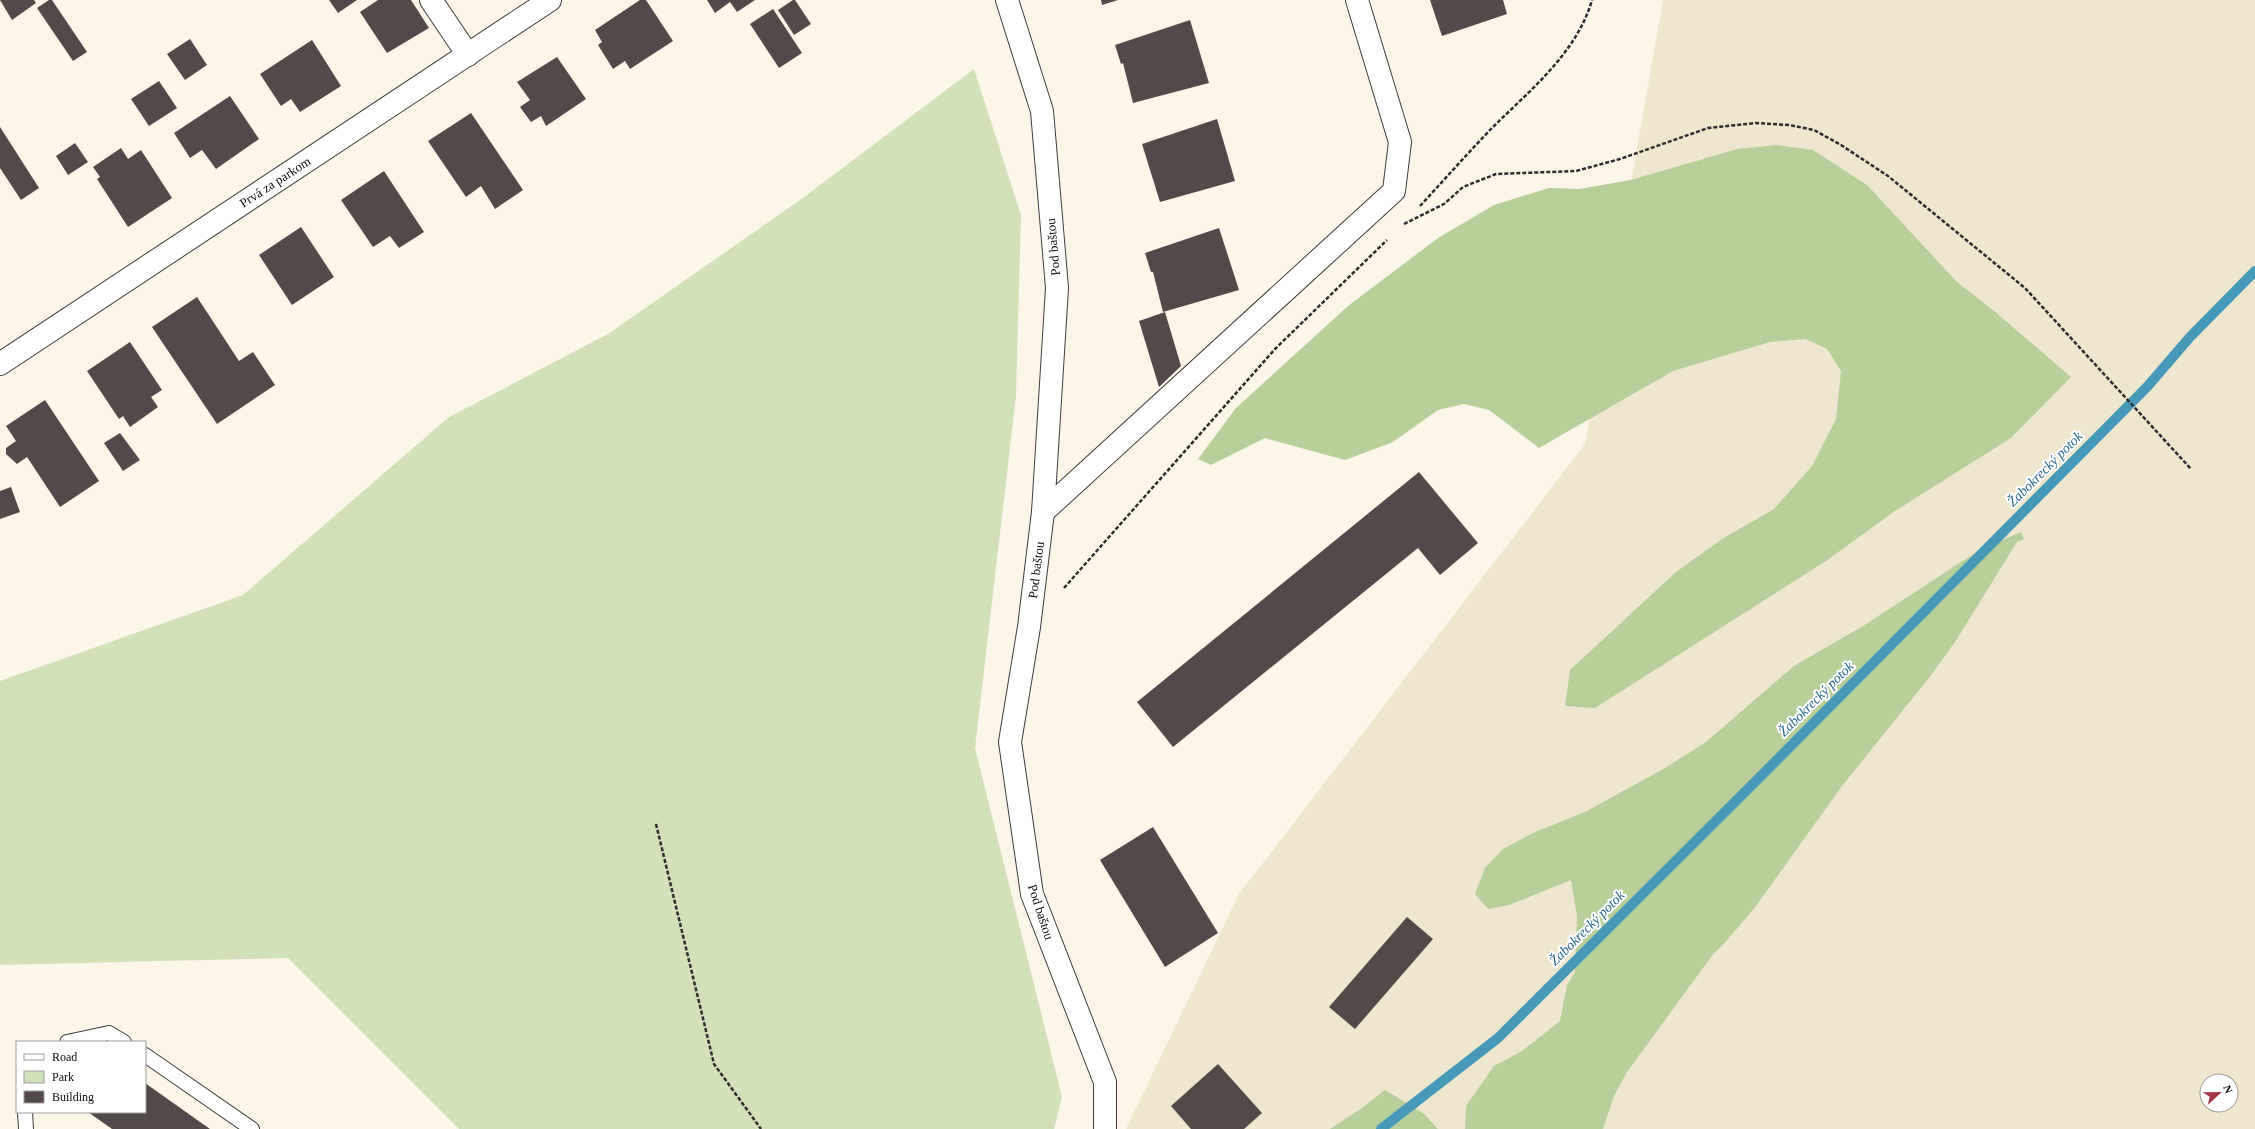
<svg xmlns="http://www.w3.org/2000/svg" width="2255" height="1129" font-family="Georgia,serif">
<style>
.farmland{fill:#eee7cd;fill-rule:evenodd}
.green{fill:#d2e1b8}
.forest{fill:#b8cf9a}
.lines{fill:none;stroke-linecap:round;stroke-linejoin:round}
.stream{stroke:#4699b9;stroke-width:10}
.building{fill:#514a48}
.service-casing{stroke:#3d3d3d;stroke-width:16}
.minor-casing{stroke:#3d3d3d;stroke-width:24}
.path{stroke:#2c2c2c;stroke-width:2.5;stroke-dasharray:4 2;stroke-linecap:butt}
.service{stroke:#fff;stroke-width:14}
.minor{stroke:#fff;stroke-width:22}
.labels{text-anchor:middle;dominant-baseline:central;stroke-width:4;stroke-linejoin:round;paint-order:stroke}
.street-label{font-size:13px;fill:#0a0a0a;stroke:#fff}
.water-label{font-size:14px;font-style:italic;fill:#266989;stroke:#fff}
</style>
<rect width="100%" height="100%" fill="#fcf6e9"/>
<path class="farmland" d="M 1663,0 L 2255,0 L 2255,1129 L 1126,1129 L 1239,894 L 1585,444 ZM 2207,1081 L 2231,1081 L 2231,1105 L 2207,1105 Z"/>
<polygon class="green" points="974,69 1021,215 1016,396 975,748 1062,1097 1054,1129 459,1129 288,958 0,965 0,681 243,595 449,417 608,334 800,200"/>
<g class="forest">
<polygon points="1776,145 1813,150 1867,185 1957,282 1993,310 2071,377 2011,438 1895,511 1826,561 1595,708 1565,706 1570,670 1676,572 1722,539 1774,509 1812,466 1836,419 1841,371 1827,349 1806,339 1770,342 1673,371 1539,448 1489,410 1464,404 1438,410 1393,442 1345,460 1265,438 1211,465 1198,459 1236,408 1348,306 1438,238 1494,205 1549,188 1579,189 1631,180 1737,149"/>
<polygon points="2021,532 2024,539 2017,542 1955,642 1932,674 1842,786 1756,906 1722,946 1714,953 1627,1072 1614,1096 1603,1129 1465,1129 1466,1106 1494,1066 1522,1051 1560,1021 1567,985 1575,972 1577,916 1571,880 1509,905 1488,909 1475,894 1485,868 1503,849 1535,832 1585,812 1665,768 1706,742 1794,666 1863,626 1978,551"/>
<polygon points="1385,1090 1423,1113 1438,1129 1330,1129 1362,1108"/>
</g>
<g class="lines">
<polyline class="stream" points="1381,1129 1498,1038 1761,776 2147,387 2190,337 2255,271"/>
</g>
<g class="building">
<polygon points="0,0 34,0 36,3 12,20"/>
<polygon points="49,0 52,0 87,52 73,61 37,8"/>
<polygon points="329,0 357,0 338,13"/>
<polygon points="378,0 411,0 429,28 387,53 360,12"/>
<polygon points="640,0 646,0 673,41 630,69 625,61 613,69 598,45 602,42 595,30"/>
<polygon points="707,0 755,0 737,12 730,2 715,13"/>
<polygon points="793,0 795,0 811,24 794,35 778,10"/>
<polygon points="1101,0 1118,0 1102,5"/>
<polygon points="1430,0 1503,0 1507,14 1442,36"/>
<polygon points="773,9 802,53 779,68 750,24"/>
<polygon points="1190,20 1209,83 1133,103 1123,63 1121,64 1115,45"/>
<polygon points="190,39 207,65 185,80 167,54"/>
<polygon points="312,40 341,86 300,112 291,99 281,106 260,74"/>
<polygon points="557,57 586,99 546,126 541,116 531,122 520,107 530,100 517,82"/>
<polygon points="159,81 177,108 149,126 131,99"/>
<polygon points="230,96 259,139 216,169 202,150 190,158 174,133"/>
<polygon points="471,113 523,190 495,209 481,186 466,197 428,141"/>
<polygon points="1217,119 1235,181 1160,202 1142,144"/>
<polygon points="0,127 39,188 21,200 0,168"/>
<polygon points="75,143 88,162 68,175 56,156"/>
<polygon points="121,148 128,159 141,150 172,198 128,227 97,179 100,177 93,167"/>
<polygon points="384,171 424,232 399,248 390,236 373,247 341,200"/>
<polygon points="301,227 334,277 292,305 259,255"/>
<polygon points="1219,228 1239,290 1163,312 1153,272 1151,272 1145,253"/>
<polygon points="197,297 239,361 253,352 275,385 217,424 152,327"/>
<polygon points="1165,312 1181,366 1159,387 1139,321"/>
<polygon points="130,342 162,390 151,397 158,407 130,427 123,416 119,419 87,371"/>
<polygon points="45,400 99,481 60,507 27,457 17,464 6,454 6,448 16,441 6,426"/>
<polygon points="120,433 140,460 123,471 104,443"/>
<polygon points="1419,472 1478,543 1440,575 1418,548 1173,747 1137,702"/>
<polygon points="11,487 20,512 0,519 0,491"/>
<polygon points="1153,827 1218,933 1165,967 1100,860"/>
<polygon points="1407,917 1433,939 1355,1029 1329,1007"/>
<polygon points="1218,1064 1262,1113 1244,1129 1191,1129 1171,1106"/>
<polygon points="145,1083 210,1129 112,1129 88,1112 145,1112"/>
</g>
<g class="lines">
<g class="service-casing">
<g id="service">
<polyline points="67,1042 109,1033 124,1042"/>
<polyline points="145,1055 252,1129"/>
<polyline points="25,1112 26,1129"/>
</g>
</g>
<g class="minor-casing">
<g id="minor">
<polyline points="431,0 468,55"/>
<polyline points="1007,0 1042,111 1057,288 1043,512 1029,627 1010,742 1032,894 1105,1082 1105,1129"/>
<polyline points="0,364 550,0"/>
<polyline points="1043,512 1394,191 1400,142 1357,0"/>
</g>
</g>
<g class="path">
<path d="M 1420,206 C 1444,180 1467,154 1491,129 C 1529,91 1577,53 1592,0"/>
<polyline points="1404,224 1444,204 1463,187 1496,174 1576,171 1620,159 1708,128 1756,123 1789,125 1814,130 1841,145 1888,176 2025,288 2191,469"/>
<polyline points="1064,588 1275,349 1387,240"/>
<polyline points="656,824 714,1064 761,1129"/>
</g>
<use href="#service" class="service"/>
<use href="#minor" class="minor"/>
</g>
<g class="labels">
<g class="street-label">
<text transform="translate(275 182) rotate(-33)">Prvá za parkom</text>
<text transform="translate(1053 247) rotate(-95)">Pod baštou</text>
<text transform="translate(1036 570) rotate(-83)">Pod baštou</text>
<text transform="translate(1041 912) rotate(72)">Pod baštou</text>
</g>
<g class="water-label">
<text transform="translate(2045 469) rotate(-45)">Žabokrecký potok</text>
<text transform="translate(1816 699) rotate(-45)">Žabokrecký potok</text>
<text transform="translate(1587 928) rotate(-45)">Žabokrecký potok</text>
</g>
</g>
<rect x="16" y="1041" width="130" height="72" fill="#ffffff" stroke="#9d9d9d"/>
<rect x="24" y="1054" width="20" height="6" fill="#ffffff" stroke="#9d9d9d"/>
<text x="52" y="1061" font-size="12" fill="#0a0a0a">Road</text>
<rect x="24" y="1071" width="20" height="12" fill="#d2e1b8" stroke="#9d9d9d"/>
<text x="52" y="1081" font-size="12" fill="#0a0a0a">Park</text>
<rect x="24" y="1091" width="20" height="12" fill="#514a48" stroke="#9d9d9d"/>
<text x="52" y="1101" font-size="12" fill="#0a0a0a">Building</text>
<g transform="translate(2219 1093) rotate(68)"><circle r="19" fill="#ffffff" stroke="#9d9d9d"/>
<path d="M0-3L7 15L0 10L-7 15Z" fill="#a53648"/>
<text y="-6" font-size="11" font-weight="bold" text-anchor="middle" fill="#0a0a0a">N</text>
</g>
</svg>
